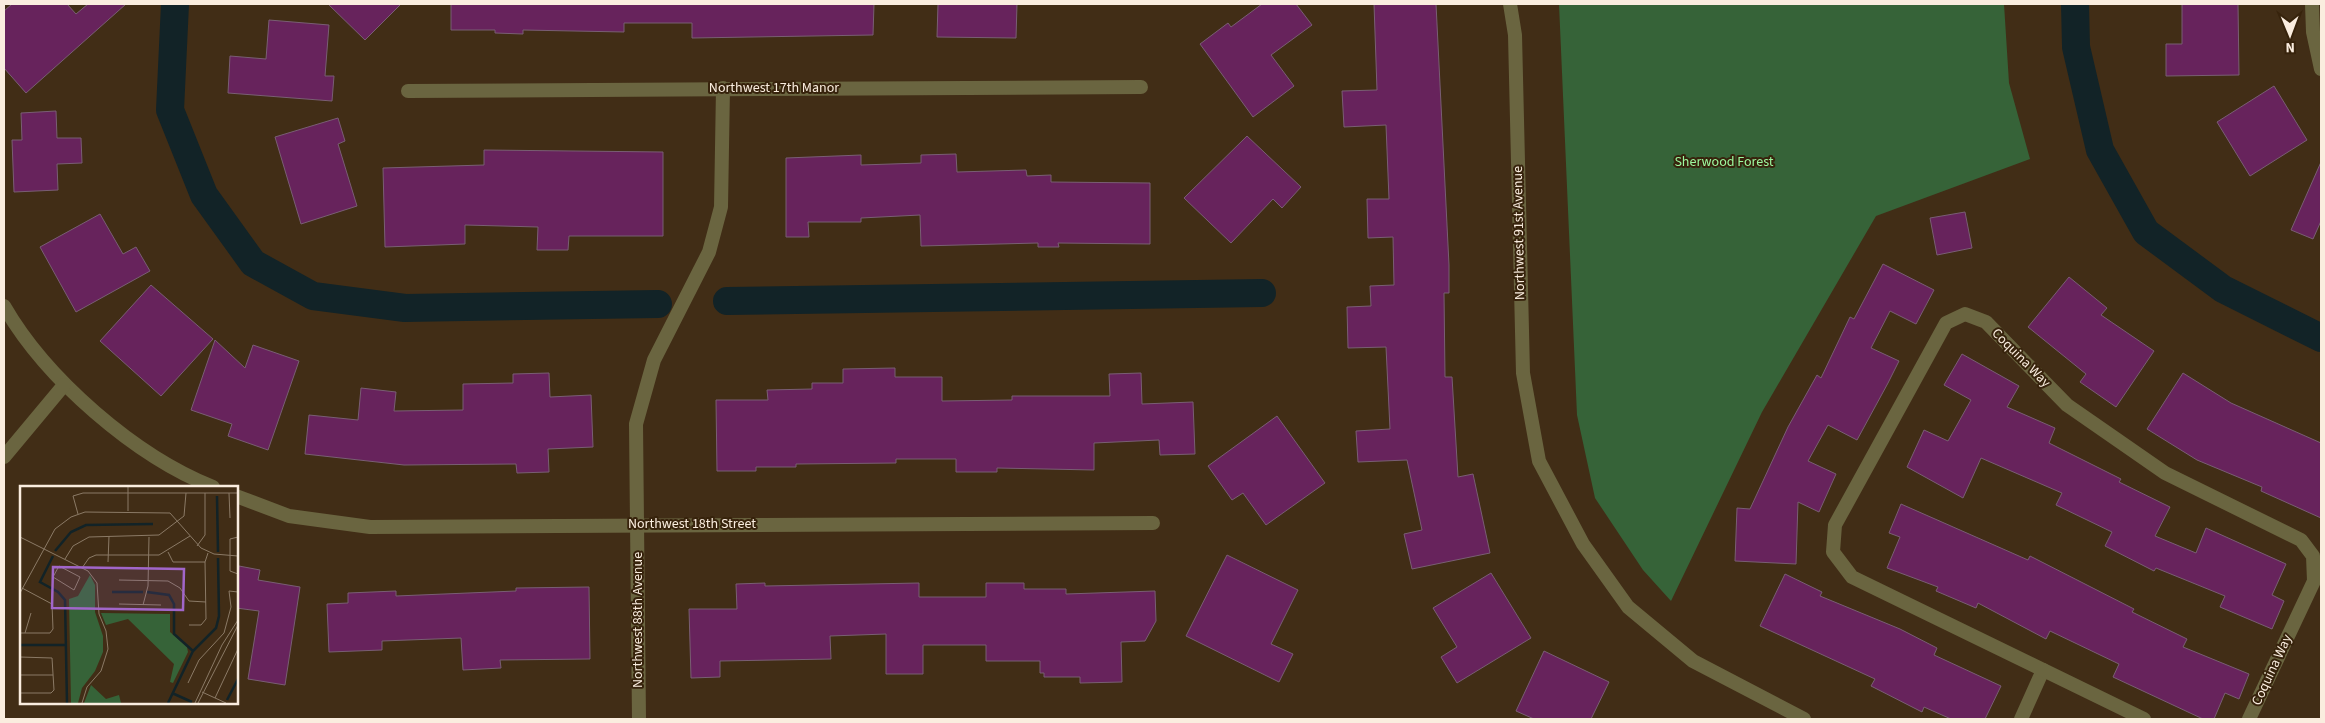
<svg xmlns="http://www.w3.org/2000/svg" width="2325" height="723" font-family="'Source Sans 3',sans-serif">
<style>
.green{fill:#366338}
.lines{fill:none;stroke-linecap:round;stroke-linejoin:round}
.canal{stroke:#122327;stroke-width:28}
.building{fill:#67235c;stroke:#795e73}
.minor{stroke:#6a6540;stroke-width:14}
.labels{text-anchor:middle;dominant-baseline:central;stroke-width:4;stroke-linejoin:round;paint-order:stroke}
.street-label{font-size:14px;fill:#faeddf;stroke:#37230c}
.park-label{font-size:14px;fill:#9cf99f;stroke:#37230c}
.inset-river{fill:none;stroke:#122327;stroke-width:2.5}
.inset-road{fill:none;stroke:#8b7a66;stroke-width:1}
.view{fill:#a166c9;fill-opacity:0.15;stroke:#a166c9;stroke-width:2.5}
.inset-edge{fill:none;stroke:#faeddf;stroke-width:2.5}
</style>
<rect width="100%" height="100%" fill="#412d16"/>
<polygon class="green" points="1559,4 2004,4 2009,83 2030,159 1876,216 1762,412 1671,601 1643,570 1595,498 1577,415"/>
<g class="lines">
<g class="canal">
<polyline points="175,4 170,110 204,195 253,263 313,296 405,308 658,304"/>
<polyline points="2075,4 2076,47 2100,150 2146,232 2223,289 2321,338"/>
<polyline points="727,301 1262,293"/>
</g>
</g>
<g class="building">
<polygon points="12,4 67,4 76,14 88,4 126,4 26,93 4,68 4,11"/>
<polygon points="328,4 401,4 365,40"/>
<polygon points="451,4 874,4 873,35 692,38 692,23 624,23 624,32 523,30 523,34 495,33 495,30 451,30"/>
<polygon points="938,4 1017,4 1016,38 937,37"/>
<polygon points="1262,4 1296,4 1312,25 1271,55 1294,86 1253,117 1200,44 1228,23 1231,27"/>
<polygon points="1374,4 1436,4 1449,265 1449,293 1444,293 1445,377 1452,377 1458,477 1473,474 1490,553 1412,569 1404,534 1422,530 1407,460 1358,462 1356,431 1390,429 1386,347 1348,348 1347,307 1371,306 1370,286 1394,285 1393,237 1368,238 1367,199 1389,199 1386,125 1344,127 1342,91 1377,90"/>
<polygon points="2182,4 2238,4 2239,75 2166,76 2166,44 2182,44"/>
<polygon points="269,20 329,25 325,76 334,76 332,101 228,93 230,56 266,59"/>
<polygon points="2274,86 2307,140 2250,176 2217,122"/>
<polygon points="56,111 57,138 81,138 82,163 57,164 58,190 14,192 12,140 22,140 21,113"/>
<polygon points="338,118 345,141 338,144 357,206 301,224 275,137"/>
<polygon points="1247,136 1301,187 1282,208 1273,199 1231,243 1184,198"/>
<polygon points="484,150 663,152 663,236 569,236 568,250 537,250 538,227 465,225 465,244 385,247 383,168 484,165"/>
<polygon points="956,154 957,172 1026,170 1027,176 1051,175 1051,182 1150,183 1150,244 1058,243 1059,247 1038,247 1038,243 921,246 920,215 861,218 861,222 808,222 809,237 786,237 786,158 861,155 861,165 921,163 921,155"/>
<polygon points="2321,162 2321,221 2313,239 2291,230"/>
<polygon points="1965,212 1972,248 1937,255 1930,218"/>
<polygon points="100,214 123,254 136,247 150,271 76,312 40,247"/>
<polygon points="1883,264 1934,290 1916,324 1890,311 1871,348 1899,361 1888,383 1857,440 1828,425 1808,461 1836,474 1819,512 1798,502 1796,564 1735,561 1737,508 1750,509 1788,427 1817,375 1821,378 1850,317 1854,319"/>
<polygon points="2069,277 2107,308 2101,315 2154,351 2116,407 2080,382 2086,374 2028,327"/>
<polygon points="151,285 213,339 161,396 100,341"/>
<polygon points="215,340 245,368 253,345 299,361 268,450 228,436 232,424 191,410"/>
<polygon points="1962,354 2019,386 2007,407 2055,428 2049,443 2121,479 2119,482 2170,507 2155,536 2196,553 2206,528 2286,564 2272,595 2284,601 2272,629 2220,607 2225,596 2156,568 2154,571 2105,546 2112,532 2056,505 2062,493 1981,458 1963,498 1907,467 1924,430 1948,441 1971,400 1944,385"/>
<polygon points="895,368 895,377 942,377 942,401 1012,400 1012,396 1110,396 1109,374 1141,373 1142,404 1193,402 1195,454 1160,455 1159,440 1094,443 1094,470 997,468 997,472 956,472 956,459 896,459 896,463 796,464 796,467 756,467 756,471 717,471 716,400 768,400 767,390 812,389 812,383 843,383 843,369"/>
<polygon points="549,373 550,397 591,395 593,447 548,449 549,472 517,473 516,464 404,465 305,454 309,415 358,420 361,388 396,392 394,411 463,410 463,384 513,383 513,374"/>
<polygon points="2183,373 2231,403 2321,443 2321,518 2261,491 2262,487 2197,460 2147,429"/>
<polygon points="1277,416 1325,483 1266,525 1243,493 1232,500 1208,466"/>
<polygon points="1901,504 2028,560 2030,556 2134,609 2132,612 2187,639 2183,647 2249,674 2239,699 2225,693 2214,719 2203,719 2113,677 2119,664 2050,631 2046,639 1978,603 1976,608 1936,591 1938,587 1887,568 1900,537 1889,533"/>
<polygon points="1227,555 1298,590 1271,644 1293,654 1279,682 1186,636"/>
<polygon points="239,566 260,570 258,580 300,587 285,685 248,679 259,611 236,608"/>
<polygon points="1491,573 1531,638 1457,683 1441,657 1457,647 1433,608"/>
<polygon points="1785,574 1822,592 1820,596 1900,629 1937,648 1934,655 2001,686 1985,719 1951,719 1924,707 1922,712 1871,686 1875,679 1760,626"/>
<polygon points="765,583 765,586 919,583 919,597 986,597 986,583 1024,583 1024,589 1066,589 1066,594 1155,591 1156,621 1145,641 1121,642 1122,682 1080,683 1080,677 1044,677 1044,673 1040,673 1040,661 986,661 986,645 923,645 923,674 886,674 886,634 830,636 831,659 720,661 720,677 691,678 689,609 737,609 736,584"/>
<polygon points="589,587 590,659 500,660 501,668 463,670 461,638 382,641 382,650 329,652 327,604 348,603 348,593 396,591 396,596 516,591 516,588"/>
<polygon points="1544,651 1609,682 1591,719 1534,719 1516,711"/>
</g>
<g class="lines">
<g class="minor">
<polyline points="1510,4 1515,35 1523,373 1539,461 1583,544 1628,607 1693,661 1804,719"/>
<polyline points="2312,4 2313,32 2321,69"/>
<polyline points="408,91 1141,87"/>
<path d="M 4,306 C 46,379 135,456 213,487"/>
<polyline points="4,457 64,385"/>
<polyline points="236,496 289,516 370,527 1153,523"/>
<polyline points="639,719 636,424 654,360 709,252 721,207 723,88"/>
<polyline points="2021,719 2043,670"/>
<polyline points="2144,719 1852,577 1833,552 1835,525 1946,323 1965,314 1986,322 2067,405 2165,473 2301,540 2313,556 2314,581 2249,719"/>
</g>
</g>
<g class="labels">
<g class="street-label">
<text x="774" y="88">Northwest 17th Manor</text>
<text transform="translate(1519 233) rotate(-91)">Northwest 91st Avenue</text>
<text transform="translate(2021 358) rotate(45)">Coquina Way</text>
<text x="692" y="524">Northwest 18th Street</text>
<text transform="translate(638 620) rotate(-90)">Northwest 88th Avenue</text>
<text transform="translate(2272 670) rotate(-65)">Coquina Way</text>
</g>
<g class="park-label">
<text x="1724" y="162">Sherwood Forest</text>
</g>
</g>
<g transform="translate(20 486)">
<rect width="218" height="218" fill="#412d16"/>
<path d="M 70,89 L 75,99 L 75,126 L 83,150 L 83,166 L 75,185 L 62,202 L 58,217 L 51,217 L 49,113 L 58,110 ZM 81,127 L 150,128 L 150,146 L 167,161 L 168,166 L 153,197 L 150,196 L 154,178 L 108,133 L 86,139 ZM 71,199 L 86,213 L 99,209 L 101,217 L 64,217 Z" fill="#366338"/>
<path class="inset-river" d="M 197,10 L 198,66M 35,65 L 51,46 L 66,39 L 133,38M 33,70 L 20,96 L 38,106 L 45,114 L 47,217M 92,106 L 123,106M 127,106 L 149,109 L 154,118 L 154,148 L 173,165M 0,159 L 46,159M 152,207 L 172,216M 207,214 L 218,193M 148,217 L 173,165 L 196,142 L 199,130 L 198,72"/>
<path class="inset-road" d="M 209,7 L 210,32M 108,25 L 108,1M 58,28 L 53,10 L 63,7 L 218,7M 0,51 L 68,85 L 77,97 L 79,128 L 86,145 L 88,163 L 81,185 L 67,201 L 62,217M 218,51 L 210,53 L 210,85 L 218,88M 177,60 L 185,49 L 185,7M 148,66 L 153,76 L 185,76M 45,73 L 53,60 L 69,51 L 139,49 L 164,30 L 166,7M 88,76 L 89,50M 39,80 L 60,91 L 54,104 L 33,91 ZM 62,82 L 69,72 L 76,69 L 139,69 L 170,50M 99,94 L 148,95 L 160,102 L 169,115 L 186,116M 0,107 L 35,43 L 51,31 L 65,26 L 150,27 L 181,62 L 194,68 L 218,70M 99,118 L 141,119M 123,119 L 128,100 L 129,51M 169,139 L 181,139 L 186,133 L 185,76 L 188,67M 0,147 L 30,147 L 33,143 L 32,118 L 2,102M 5,147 L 11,127M 0,171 L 32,172 L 34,204 L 31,207 L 0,207M 0,189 L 33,189M 168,197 L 179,174 L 204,147 L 211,121 L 209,105 L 218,106M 182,206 L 206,217M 195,212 L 218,163M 175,217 L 202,159 L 218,134M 178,217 L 218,139"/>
<path class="view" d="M 33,81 L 164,83 L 163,124 L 32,122 Z"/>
<rect width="218" height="218" class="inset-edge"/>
</g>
<rect width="2325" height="723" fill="none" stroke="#faeddf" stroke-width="10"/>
<g transform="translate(2290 35) rotate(179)" stroke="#37230c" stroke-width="4" paint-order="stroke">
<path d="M0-4L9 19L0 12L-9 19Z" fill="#faeddf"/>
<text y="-8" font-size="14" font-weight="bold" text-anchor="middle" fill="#faeddf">N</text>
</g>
</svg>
